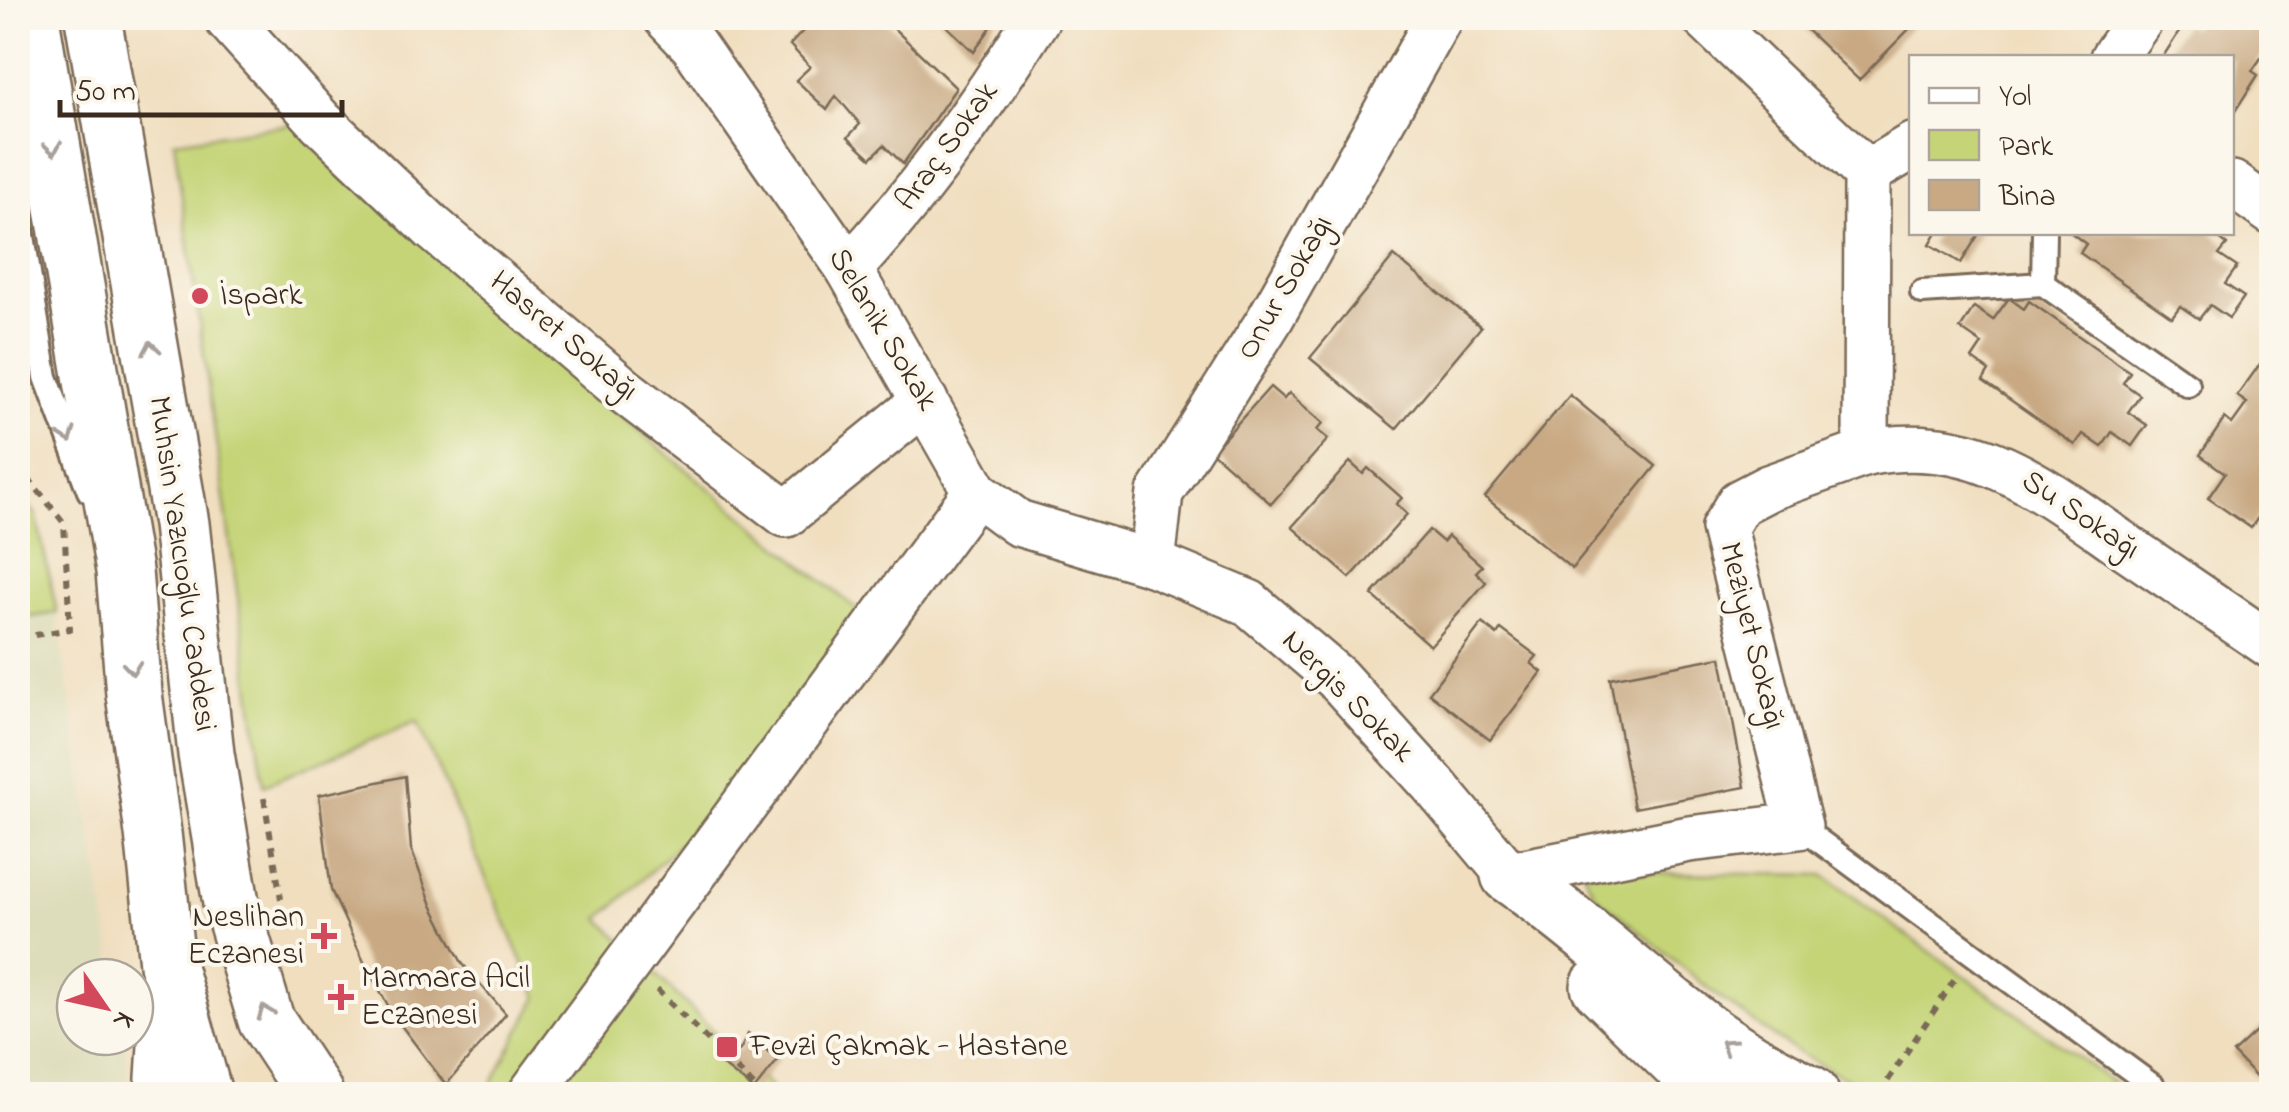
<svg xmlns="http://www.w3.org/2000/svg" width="2289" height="1112" font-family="'Indie Flower',sans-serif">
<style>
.built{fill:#deddbb}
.green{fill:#c4d477;stroke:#807f4a;stroke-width:2.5}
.building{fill:#c8a983}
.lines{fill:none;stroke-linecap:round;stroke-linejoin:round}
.lane-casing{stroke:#7a6956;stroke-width:28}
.street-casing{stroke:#7a6956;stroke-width:50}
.secondary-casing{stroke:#7a6956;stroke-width:60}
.primary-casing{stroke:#7a6956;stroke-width:60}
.path{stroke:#7a6956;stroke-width:6;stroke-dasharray:8 8;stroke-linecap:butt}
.lane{stroke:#fff;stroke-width:22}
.street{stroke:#fff;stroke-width:45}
.secondary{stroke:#fff;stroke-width:55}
.primary{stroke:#fff;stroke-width:55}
.oneway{stroke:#a79f9a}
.poi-dot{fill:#d1495b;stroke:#fbf7ec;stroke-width:4}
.labels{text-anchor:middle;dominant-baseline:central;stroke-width:8;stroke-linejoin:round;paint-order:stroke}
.street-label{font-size:32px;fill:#3b2a1e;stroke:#fbf7ec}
.poi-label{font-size:32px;fill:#3b2a1e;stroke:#fbf7ec;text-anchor:start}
</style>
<rect width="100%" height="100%" fill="#fbf7ec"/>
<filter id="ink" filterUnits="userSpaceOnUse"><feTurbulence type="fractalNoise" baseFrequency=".01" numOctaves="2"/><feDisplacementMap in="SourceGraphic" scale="20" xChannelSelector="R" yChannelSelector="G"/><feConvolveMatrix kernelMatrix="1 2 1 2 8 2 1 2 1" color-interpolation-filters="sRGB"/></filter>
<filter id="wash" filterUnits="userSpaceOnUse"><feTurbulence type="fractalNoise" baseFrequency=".0048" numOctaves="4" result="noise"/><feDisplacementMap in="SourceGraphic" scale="40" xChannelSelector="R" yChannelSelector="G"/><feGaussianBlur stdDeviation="2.25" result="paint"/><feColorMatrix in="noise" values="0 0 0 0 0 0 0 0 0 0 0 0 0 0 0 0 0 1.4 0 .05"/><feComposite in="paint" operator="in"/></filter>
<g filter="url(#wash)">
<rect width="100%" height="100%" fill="#f0debf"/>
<polygon class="built" points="18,494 36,514 48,562 115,977 75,977 75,1037 123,1037 131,1094 18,1094"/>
<g class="green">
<polygon points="300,123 515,329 865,616 704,821 600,919 777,1094 486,1094 538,997 417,721 264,785 174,141"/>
<polygon points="18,494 36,514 57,613 18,619"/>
<polygon points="1583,872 1823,875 2129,1094 1883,1094 1843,1077 1790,1048 1720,998 1595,895"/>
</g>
<g id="blocks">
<g class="building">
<polygon points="815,18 883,18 956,88 903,164 884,145 871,158 848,137 860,124 836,96 827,110 796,80 810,67 790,45"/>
<polygon points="938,18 997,18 974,52"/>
<polygon points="1794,18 1920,18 1859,80"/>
<polygon points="2199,18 2272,18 2272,42 2252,71 2258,75 2232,116 2232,58 2162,58 2185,23 2192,28"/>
<polygon points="1937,232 1980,232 1961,263 1930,244"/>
<polygon points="2070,232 2210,232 2227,245 2219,255 2237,267 2225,284 2244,297 2229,318 2210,305 2199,319 2180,306 2172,317 2080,253 2086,244"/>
<polygon points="1394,256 1481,327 1396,429 1310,358"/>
<polygon points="2009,298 2024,309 2029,301 2130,372 2123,383 2140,395 2128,412 2147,425 2132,446 2112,432 2102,447 2083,434 2075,445 1983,381 1989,371 1972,359 1982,344 1960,329 1974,307 1993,320"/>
<polygon points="2260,364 2272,373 2272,516 2263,510 2251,528 2208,498 2225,473 2200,455 2225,418 2232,424 2247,403 2237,396"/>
<polygon points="1270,387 1284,399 1289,393 1323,423 1317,430 1328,439 1271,504 1212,452"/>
<polygon points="1570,395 1656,466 1572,569 1485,497"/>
<polygon points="1350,462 1363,474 1368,468 1402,498 1396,504 1407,514 1350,578 1292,527"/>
<polygon points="1429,530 1443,542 1448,536 1482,566 1476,572 1486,582 1430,646 1372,595"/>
<polygon points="1482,623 1497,635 1501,629 1537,656 1531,663 1542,672 1490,740 1429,693"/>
<polygon points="1721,657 1745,787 1634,808 1610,678"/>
<polygon points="405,776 411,849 432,905 462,963 506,1014 446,1085 394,1016 364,962 331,890 319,795"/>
<polygon points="2272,1017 2272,1094 2233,1053"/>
<polygon points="748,1034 778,1060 754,1090 721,1064 740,1050"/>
</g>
</g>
</g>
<g filter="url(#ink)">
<use href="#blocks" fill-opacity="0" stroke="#7a6956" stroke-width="2.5"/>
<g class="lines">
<g class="lane-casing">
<g id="lane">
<polyline points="18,205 46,377 89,491"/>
<polyline points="2043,284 2044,232"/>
<polyline points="1922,292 2043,284 2188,385"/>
<polyline points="1799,826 2153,1086"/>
</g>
</g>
<g class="street-casing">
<g id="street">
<polyline points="227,18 321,122 433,228 626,392 786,514 925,401"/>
<polyline points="667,18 693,45 849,269 976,492 1018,523 1152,563 1249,603 1337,678 1433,784 1509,875 1689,839 1799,826 1724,528 1739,503 1768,488 1866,453 1867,173 1912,146"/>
<polyline points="1705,18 1867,173"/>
<polyline points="2113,58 2141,18"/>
<polyline points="2232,184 2272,212"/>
<path d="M 849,269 C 921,191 981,108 1037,18"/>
<path d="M 1866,453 C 1974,431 2042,488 2125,546 C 2174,579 2223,613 2272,646"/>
<polyline points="1152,563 1160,493 1270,319 1439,18"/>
<polyline points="531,1094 976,492"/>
</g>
</g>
<g class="secondary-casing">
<g id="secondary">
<path d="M 1509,875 C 1578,923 1638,980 1704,1030 C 1738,1055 1774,1075 1811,1094"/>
<polyline points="1599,986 1710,1094"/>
<polyline points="163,1094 170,981"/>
</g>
</g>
<g class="primary-casing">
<g id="primary">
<polyline points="31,18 124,571 134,694 153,833 167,964 204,1094"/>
<polyline points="93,18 181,524 206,754 231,903 266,1020 315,1094"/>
</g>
</g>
<g class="path">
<polyline points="18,465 64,523 70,629 18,638"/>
<polyline points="264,798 281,899"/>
<polyline points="657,990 762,1094"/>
<polyline points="1879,1094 1957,976"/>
</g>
<use href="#lane" class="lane"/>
<use href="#street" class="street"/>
<use href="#secondary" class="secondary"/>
<use href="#primary" class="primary"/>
</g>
<defs><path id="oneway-chevron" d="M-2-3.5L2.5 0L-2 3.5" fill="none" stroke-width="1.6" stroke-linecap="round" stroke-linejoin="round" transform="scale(2.5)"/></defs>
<g class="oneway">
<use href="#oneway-chevron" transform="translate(53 148) rotate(81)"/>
<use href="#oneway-chevron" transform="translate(151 348) rotate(-100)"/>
<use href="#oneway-chevron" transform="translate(68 436) rotate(70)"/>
<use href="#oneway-chevron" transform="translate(132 668) rotate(85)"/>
<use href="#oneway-chevron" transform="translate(265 1012) rotate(-111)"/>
<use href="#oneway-chevron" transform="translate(1727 1045) rotate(-146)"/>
</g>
</g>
<g class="poi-dot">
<circle cx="200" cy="296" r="10"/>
<path d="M319 921h10v10h10v10h-10v10h-10v-10h-10v-10h10z"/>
<path d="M336 982h10v10h10v10h-10v10h-10v-10h-10v-10h10z"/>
<rect x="715" y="1035" width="24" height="24" rx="5"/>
</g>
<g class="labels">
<g class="street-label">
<text transform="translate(948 147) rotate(-54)">Araç Sokak</text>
<text transform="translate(1286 288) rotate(-60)">Onur Sokağı</text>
<text transform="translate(882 330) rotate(59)">Selanik Sokak</text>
<text transform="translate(563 337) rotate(40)">Hasret Sokağı</text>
<text transform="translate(2080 516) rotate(34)">Su Sokağı</text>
<text transform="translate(181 564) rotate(82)">Muhsin Yazıcıoğlu Caddesi</text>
<text transform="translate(1751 636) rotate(76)">Meziyet Sokağı</text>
<text transform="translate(1347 697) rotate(45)">Nergis Sokak</text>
</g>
<g class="poi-label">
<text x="220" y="296">İspark</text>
<text x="304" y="918" text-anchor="end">Neslihan<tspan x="304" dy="37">Eczanesi</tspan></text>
<text x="361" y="979">Marmara Acil<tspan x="361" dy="37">Eczanesi</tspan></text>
<text x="750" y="1047">Fevzi Çakmak - Hastane</text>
</g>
</g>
<rect width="2289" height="1112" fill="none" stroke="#fbf7ec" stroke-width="60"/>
<rect x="1909" y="55" width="325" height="180" fill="#fbf7ec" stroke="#aea59a" stroke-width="2.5"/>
<rect x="1929" y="88" width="50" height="15" fill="#ffffff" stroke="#aea59a" stroke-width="2.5"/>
<text x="1999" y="105" font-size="30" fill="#3b2a1e">Yol</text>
<rect x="1929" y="130" width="50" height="30" fill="#c4d477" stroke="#aea59a" stroke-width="2.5"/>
<text x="1999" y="155" font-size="30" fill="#3b2a1e">Park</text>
<rect x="1929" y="180" width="50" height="30" fill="#c8a983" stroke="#aea59a" stroke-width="2.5"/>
<text x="1999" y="205" font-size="30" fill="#3b2a1e">Bina</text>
<g transform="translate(105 1007) rotate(124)"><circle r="48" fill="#fbf7ec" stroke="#aea59a" stroke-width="2.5"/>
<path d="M0-8L18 38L0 25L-18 38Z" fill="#d1495b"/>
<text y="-15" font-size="28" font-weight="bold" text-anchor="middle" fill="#3b2a1e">K</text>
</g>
<path d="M60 100v15h282v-15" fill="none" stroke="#3b2a1e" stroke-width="5"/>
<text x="75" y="100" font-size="30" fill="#3b2a1e" stroke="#fbf7ec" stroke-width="8" paint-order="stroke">50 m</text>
</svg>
